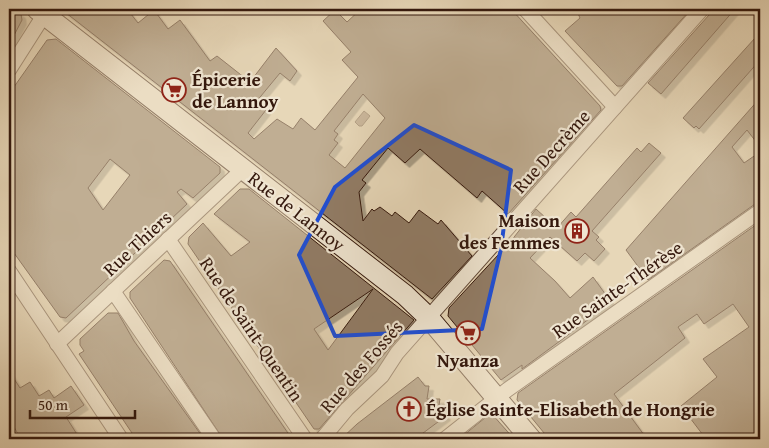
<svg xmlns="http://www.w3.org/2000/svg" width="769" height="448" font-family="'Gentium Book Plus',serif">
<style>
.water{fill:#aa967e;stroke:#7b6451}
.building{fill:#917b66;stroke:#34180d;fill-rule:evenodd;filter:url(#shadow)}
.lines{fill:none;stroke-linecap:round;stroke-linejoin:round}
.street-casing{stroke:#614838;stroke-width:16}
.secondary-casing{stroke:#34180d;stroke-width:22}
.street{stroke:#efe5d1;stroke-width:14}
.secondary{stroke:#efe5d1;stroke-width:20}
.marked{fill:none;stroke:#1d4ed8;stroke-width:4;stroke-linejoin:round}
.labels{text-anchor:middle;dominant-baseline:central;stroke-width:4.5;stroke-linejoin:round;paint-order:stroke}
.poi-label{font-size:19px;font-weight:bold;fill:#34180d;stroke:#efe5d1;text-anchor:start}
.street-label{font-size:19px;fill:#34180d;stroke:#efe5d1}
</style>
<defs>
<filter id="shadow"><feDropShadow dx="4.5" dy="4.5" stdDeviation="0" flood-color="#0004"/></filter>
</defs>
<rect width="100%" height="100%" fill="#e7d7b8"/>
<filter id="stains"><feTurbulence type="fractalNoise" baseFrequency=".004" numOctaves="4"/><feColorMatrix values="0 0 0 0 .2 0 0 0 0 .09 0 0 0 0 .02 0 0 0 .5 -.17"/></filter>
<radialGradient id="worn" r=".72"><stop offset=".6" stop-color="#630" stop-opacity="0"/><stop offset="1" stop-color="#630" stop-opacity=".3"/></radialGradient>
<polygon class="water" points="364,111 370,116 362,126 359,126 355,122"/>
<g class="building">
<polygon points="9,9 14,9 21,14 22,20 9,45"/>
<path d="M 61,9 L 127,9 L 138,23 L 154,10 L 168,29 L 180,20 L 210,61 L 217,56 L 250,82 L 276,48 L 297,71 L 290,81 L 280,73 L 256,102 L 266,110 L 248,133 L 254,139 L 277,119 L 293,129 L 301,118 L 315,130 L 358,77 L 342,60 L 351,52 L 323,21 L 335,10 L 347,22 L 361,9 L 511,9 L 600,106 L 601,110 L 508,214 L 482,191 L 477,198 L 420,149 L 405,163 L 388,148 L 362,180 L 366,183 L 359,192 L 363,221 L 372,209 L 374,211 L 380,207 L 392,216 L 395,212 L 409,223 L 419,210 L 438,224 L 441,220 L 472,256 L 432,299 ZM 363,94 L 385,118 L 345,168 L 329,155 L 338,143 L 334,140 L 338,134 L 334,131 Z"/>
<polygon points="576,9 691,9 622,86 617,86 565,31 580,18"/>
<polygon points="711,9 735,9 661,94 648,83 709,15"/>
<polygon points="755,38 760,43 760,60 699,129 696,126 694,128 683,118"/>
<path d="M 56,39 L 220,167 L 220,173 L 193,198 L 181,189 L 177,192 L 187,204 L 66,318 L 60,317 L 9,246 L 9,94 L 47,40 ZM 110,159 L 130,175 L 103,210 L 88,188 Z"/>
<polygon points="760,98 760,147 747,130 732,147 744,163 760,152 760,202 755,204 648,280 626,250"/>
<polygon points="649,143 661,153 592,231 599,237 596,240 605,249 594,261 585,253 577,261 550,237 530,258 555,281 570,298 593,277 611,302 560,341 522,369 522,365 501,380 448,316 449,308 511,241 536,209 557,228 571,212 576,217 637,148 641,152"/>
<path d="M 240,189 L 249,189 L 414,320 L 319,429 L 314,429 L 188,244 L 189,237 L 203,223 L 231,256 L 250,242 L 214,214 ZM 373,289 L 328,350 L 314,329 Z"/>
<polygon points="760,222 760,439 706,439 681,406 717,377 703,359 749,327 733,304 704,324 697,314 678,327 685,338 614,394 647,439 549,439 517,400 518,393"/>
<polygon points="164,260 170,261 292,439 223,439 130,298 130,292"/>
<polygon points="108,313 118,313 134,341 204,439 136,439 79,354 84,351 80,345 80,339"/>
<polygon points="9,371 20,388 30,382 39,396 49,390 54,398 71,386 84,405 66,417 80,439 51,439 47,433 36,439 33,435 21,439 14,427 9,430"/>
<polygon points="418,377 425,386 429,386 427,399 440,399 439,405 446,416 415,439 341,439 357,424"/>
<polygon points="491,413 514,439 459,439"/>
</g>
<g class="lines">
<g class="street-casing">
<g id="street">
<polyline points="525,9 615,107"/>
<polyline points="9,70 44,15"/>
<polyline points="168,239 305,439"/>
<polyline points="9,271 121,439"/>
<polyline points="113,291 214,439"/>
<polyline points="57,344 243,169"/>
<polyline points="322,439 347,409 382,376 397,353 702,9"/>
<polyline points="445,439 507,390 760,211"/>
</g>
</g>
<g class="secondary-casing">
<polyline id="secondary" points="37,9 405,295 429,318 531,439"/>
</g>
<use href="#street" class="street"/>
<use href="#secondary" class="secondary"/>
</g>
<path d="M0 0H769V448H0ZM 414,125 L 511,170 L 501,249 L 482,329 L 335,336 L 299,255 L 335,187 Z" fill="#e7d7b8" fill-opacity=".55" fill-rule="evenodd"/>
<path class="marked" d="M 414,125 L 511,170 L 501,249 L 482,329 L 335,336 L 299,255 L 335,187 Z"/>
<defs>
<g id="supermarket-ring" transform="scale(1.25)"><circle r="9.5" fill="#efe5d1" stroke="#8f2418" stroke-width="1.5"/><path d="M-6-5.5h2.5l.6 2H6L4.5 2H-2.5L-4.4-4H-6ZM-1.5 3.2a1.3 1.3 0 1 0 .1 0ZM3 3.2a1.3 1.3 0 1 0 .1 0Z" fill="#8f2418"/></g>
<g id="building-ring" transform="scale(1.25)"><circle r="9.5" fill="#efe5d1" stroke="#8f2418" stroke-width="1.5"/><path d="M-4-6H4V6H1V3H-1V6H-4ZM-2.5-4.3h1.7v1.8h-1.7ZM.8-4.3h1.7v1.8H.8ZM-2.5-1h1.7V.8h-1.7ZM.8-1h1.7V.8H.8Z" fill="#8f2418"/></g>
<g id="church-ring" transform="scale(1.25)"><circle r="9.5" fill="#efe5d1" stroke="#8f2418" stroke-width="1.5"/><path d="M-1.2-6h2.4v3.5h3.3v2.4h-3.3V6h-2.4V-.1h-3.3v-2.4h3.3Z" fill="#8f2418"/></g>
</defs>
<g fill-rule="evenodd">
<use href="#supermarket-ring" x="174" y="90"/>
<use href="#building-ring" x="577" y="231"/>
<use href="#supermarket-ring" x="468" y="333"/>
<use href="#church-ring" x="409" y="409"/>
</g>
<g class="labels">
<g class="poi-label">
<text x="192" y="79">Épicerie<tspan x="192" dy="22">de Lannoy</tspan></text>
<text x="560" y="220" text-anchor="end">Maison<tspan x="560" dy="22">des Femmes</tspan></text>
<text x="468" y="360" text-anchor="middle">Nyanza</text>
<text x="426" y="409">Église Sainte-Elisabeth de Hongrie</text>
</g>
<g class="street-label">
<text transform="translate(551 151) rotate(-48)">Rue Decrème</text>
<text transform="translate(297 211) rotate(38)">Rue de Lannoy</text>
<text transform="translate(137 243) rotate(-43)">Rue Thiers</text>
<text transform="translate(617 289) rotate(-35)">Rue Sainte-Thérèse</text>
<text transform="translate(252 329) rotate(56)">Rue de Saint-Quentin</text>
<text transform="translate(361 366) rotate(-49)">Rue des Fossés</text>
</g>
</g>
<rect width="769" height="448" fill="none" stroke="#e7d7b8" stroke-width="30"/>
<rect x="10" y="10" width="749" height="428" fill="none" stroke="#34180d" stroke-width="2.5"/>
<rect x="15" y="15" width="739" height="418" fill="none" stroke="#34180d"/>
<path d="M30 410v8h105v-8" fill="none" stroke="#34180d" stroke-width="2.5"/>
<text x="38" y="410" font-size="15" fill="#34180d" stroke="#efe5d1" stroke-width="4" paint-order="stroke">50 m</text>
<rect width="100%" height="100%" filter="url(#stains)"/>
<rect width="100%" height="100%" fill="url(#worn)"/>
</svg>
